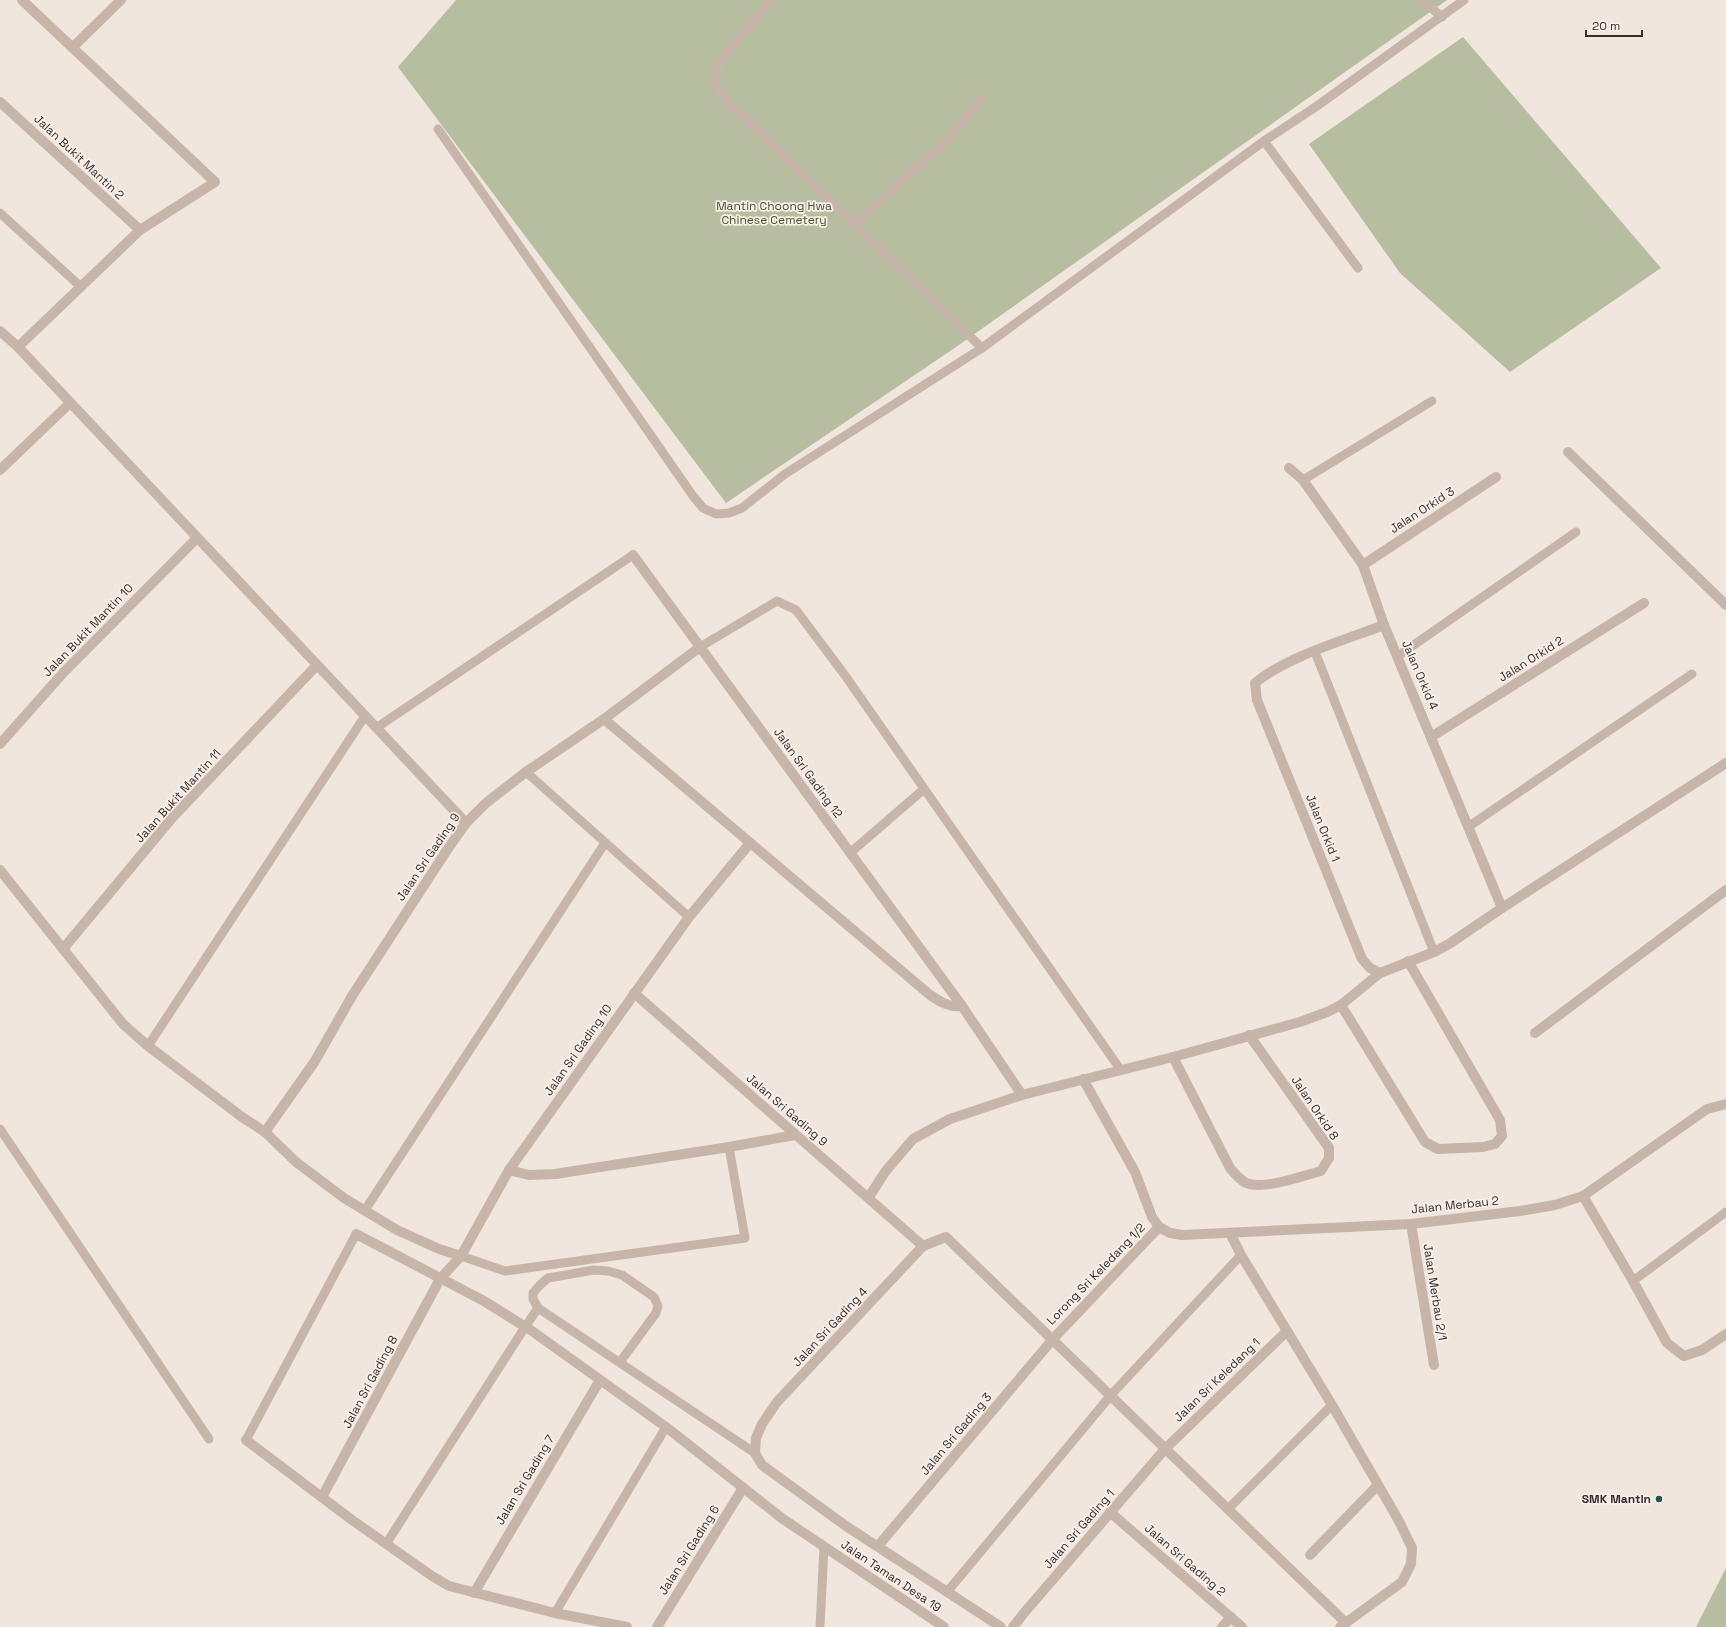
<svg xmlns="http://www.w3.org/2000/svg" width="1726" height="1627" font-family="'Space Grotesk',sans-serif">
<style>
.green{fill:#b6be9f}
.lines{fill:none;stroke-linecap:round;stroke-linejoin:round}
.service{stroke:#c7b5aa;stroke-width:9}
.minor{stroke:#c7b5aa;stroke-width:10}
.poi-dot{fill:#225352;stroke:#f8f0ea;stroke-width:1.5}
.labels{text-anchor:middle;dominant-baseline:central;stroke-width:3.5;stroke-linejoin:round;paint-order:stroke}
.street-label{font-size:12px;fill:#352c29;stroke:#f8f0ea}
.park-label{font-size:12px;fill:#48512f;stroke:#f8f0ea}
.poi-label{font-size:12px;font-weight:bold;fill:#352c29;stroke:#f8f0ea;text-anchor:end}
</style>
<rect width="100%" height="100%" fill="#f0e6de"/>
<g class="green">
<polygon points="456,0 1447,0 956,347 726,503 398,67"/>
<polygon points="1463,37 1661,268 1510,372 1400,273 1309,144"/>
<polygon points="1726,1568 1726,1627 1696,1627"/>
</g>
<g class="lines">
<g class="service">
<polyline points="771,0 719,64 715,82 724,98 982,348"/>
<polyline points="1422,0 1442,17"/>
<polyline points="438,129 693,496 703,508 716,514 729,513 742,508 785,474 982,348 1264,141 1317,106 1464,0"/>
<polyline points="1264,141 1358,268"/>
<polyline points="0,213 81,287"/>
<polyline points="855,224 951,137 981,99"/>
<polyline points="1303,480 1432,401"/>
<polyline points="700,647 777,601 796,610 844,674 1120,1069"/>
<polyline points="1315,652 1434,952"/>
<polyline points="1398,656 1576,532"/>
<polyline points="376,728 633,555"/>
<polyline points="526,772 689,917"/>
<polyline points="1468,827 1692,674"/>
<polyline points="850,853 924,789"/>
<polyline points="148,1046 365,716"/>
<polyline points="0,1129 209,1439"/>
<polyline points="365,1210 605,843"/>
<polyline points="461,1256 505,1271 745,1238 729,1147"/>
<polyline points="1633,1281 1726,1212"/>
<polyline points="538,1308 533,1299 533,1293 540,1285 548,1278 594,1270 608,1271 622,1275 654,1297 658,1306 656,1313 620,1362"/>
<polyline points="246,1440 356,1234"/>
<polyline points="1229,1508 1332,1405"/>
<polyline points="386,1544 525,1327 538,1308 755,1453"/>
<polyline points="947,1592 1111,1395 1241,1255"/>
<polyline points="555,1613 666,1427"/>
<polyline points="820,1627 824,1547"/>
</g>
<g class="minor">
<polyline points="73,47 121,0"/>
<polyline points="0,102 140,230"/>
<polyline points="0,331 18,347 466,823"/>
<polyline points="18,347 140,230 215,182 22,0"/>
<polyline points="1568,452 1726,605"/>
<polyline points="1289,468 1303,480 1363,565 1384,625 1502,908"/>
<polyline points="0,470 69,404"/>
<polyline points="633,555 962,1006 1022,1095"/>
<polyline points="1363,565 1496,477"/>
<path d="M 604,719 L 930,995 C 939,1001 949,1008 962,1006"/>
<polyline points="1431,737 1644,603"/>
<polyline points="0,744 63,673 197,538"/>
<polyline points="0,870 123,1024 148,1046 242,1117 265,1132 296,1162 344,1198 397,1230 439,1249 461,1256"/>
<polyline points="63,949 172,818 317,665"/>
<path d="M 1380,973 L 1370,968 L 1362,959 L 1257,700 L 1255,683 C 1286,657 1345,640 1384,625"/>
<polyline points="634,993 923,1246"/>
<polyline points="1341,1005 1425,1142 1438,1149 1483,1147 1495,1144 1502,1136 1500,1120 1408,961"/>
<polyline points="1535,1033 1726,890"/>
<path d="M 1173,1057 L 1230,1168 C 1235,1174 1239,1179 1246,1183 C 1265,1190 1302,1176 1321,1171 L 1329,1158 L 1329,1148 L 1249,1035"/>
<polyline points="1083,1079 1135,1172 1152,1217 1159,1227 1170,1233 1182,1235 1411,1224 1520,1211 1555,1205 1583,1196 1707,1109 1726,1104"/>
<polyline points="265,1132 315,1061 352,996 449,847 466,823 486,803 526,772 604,719 700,647"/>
<polyline points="509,1170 529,1175 555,1174 729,1147 795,1135"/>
<polyline points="1583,1196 1633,1281 1667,1343 1684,1356 1702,1350 1726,1334"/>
<polyline points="869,1197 885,1172 913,1139 950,1119 1022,1095 1173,1057 1300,1022 1327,1012 1341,1005 1380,973 1434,952 1449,944 1502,908 1726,763"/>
<polyline points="1411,1224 1434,1365"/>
<polyline points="1230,1233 1241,1255 1332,1405 1399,1521 1412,1548 1411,1564 1402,1582 1340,1627"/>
<polyline points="356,1234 484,1301 532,1331 666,1427 783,1519 944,1627"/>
<polyline points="246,1440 352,1520 432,1576 449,1586 555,1613 627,1627"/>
<polyline points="322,1497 440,1279 461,1256 509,1170 689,917 750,843"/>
<polyline points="1110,1512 1242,1627"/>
<polyline points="878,1546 1053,1339 1159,1227"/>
<polyline points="1310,1555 1377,1486"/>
<polyline points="474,1593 600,1380"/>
<polyline points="657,1627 743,1488"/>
<polyline points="1001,1627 846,1526 762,1465 755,1453 756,1438 762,1424 777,1402 923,1246 946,1237 1346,1623"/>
<polyline points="1013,1627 1024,1613 1165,1449 1287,1331"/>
<polyline points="1222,1627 1231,1617"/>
</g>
</g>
<circle class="poi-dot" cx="1659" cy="1499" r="4"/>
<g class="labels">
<g class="street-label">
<text transform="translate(79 157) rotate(43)">Jalan Bukit Mantin 2</text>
<text transform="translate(1422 510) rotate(-33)">Jalan Orkid 3</text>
<text transform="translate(88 630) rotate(-46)">Jalan Bukit Mantin 10</text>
<text transform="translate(1531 659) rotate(-32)">Jalan Orkid 2</text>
<text transform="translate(1420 675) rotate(67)">Jalan Orkid 4</text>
<text transform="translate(808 773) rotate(54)">Jalan Sri Gading 12</text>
<text transform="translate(178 796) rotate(-48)">Jalan Bukit Mantin 11</text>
<text transform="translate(1323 828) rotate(68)">Jalan Orkid 1</text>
<text transform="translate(428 857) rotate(-56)">Jalan Sri Gading 9</text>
<text transform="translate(578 1050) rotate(-55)">Jalan Sri Gading 10</text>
<text transform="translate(1315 1108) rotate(56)">Jalan Orkid 8</text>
<text transform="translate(787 1110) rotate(41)">Jalan Sri Gading 9</text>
<text transform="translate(1455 1205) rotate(-6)">Jalan Merbau 2</text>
<text transform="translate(1096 1274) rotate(-46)">Lorong Sri Keledang 1/2</text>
<text transform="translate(1435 1292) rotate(81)">Jalan Merbau 2/1</text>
<text transform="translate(830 1327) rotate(-47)">Jalan Sri Gading 4</text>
<text transform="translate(1217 1380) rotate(-44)">Jalan Sri Keledang 1</text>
<text transform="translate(370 1382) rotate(-62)">Jalan Sri Gading 8</text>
<text transform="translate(956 1434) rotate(-50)">Jalan Sri Gading 3</text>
<text transform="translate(525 1480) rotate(-59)">Jalan Sri Gading 7</text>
<text transform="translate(1079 1529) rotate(-49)">Jalan Sri Gading 1</text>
<text transform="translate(689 1550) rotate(-58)">Jalan Sri Gading 6</text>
<text transform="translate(1185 1560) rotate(41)">Jalan Sri Gading 2</text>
<text transform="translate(891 1576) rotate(34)">Jalan Taman Desa 19</text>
</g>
<g class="park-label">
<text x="774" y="206">Mantin Choong Hwa<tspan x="774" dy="14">Chinese Cemetery</tspan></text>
</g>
<g class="poi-label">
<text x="1651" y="1499">SMK Mantin</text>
</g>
</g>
<path d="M1586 30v6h56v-6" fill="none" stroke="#352c29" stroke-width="2"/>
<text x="1592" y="30" font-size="12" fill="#352c29" stroke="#f8f0ea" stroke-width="3" paint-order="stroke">20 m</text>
</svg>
